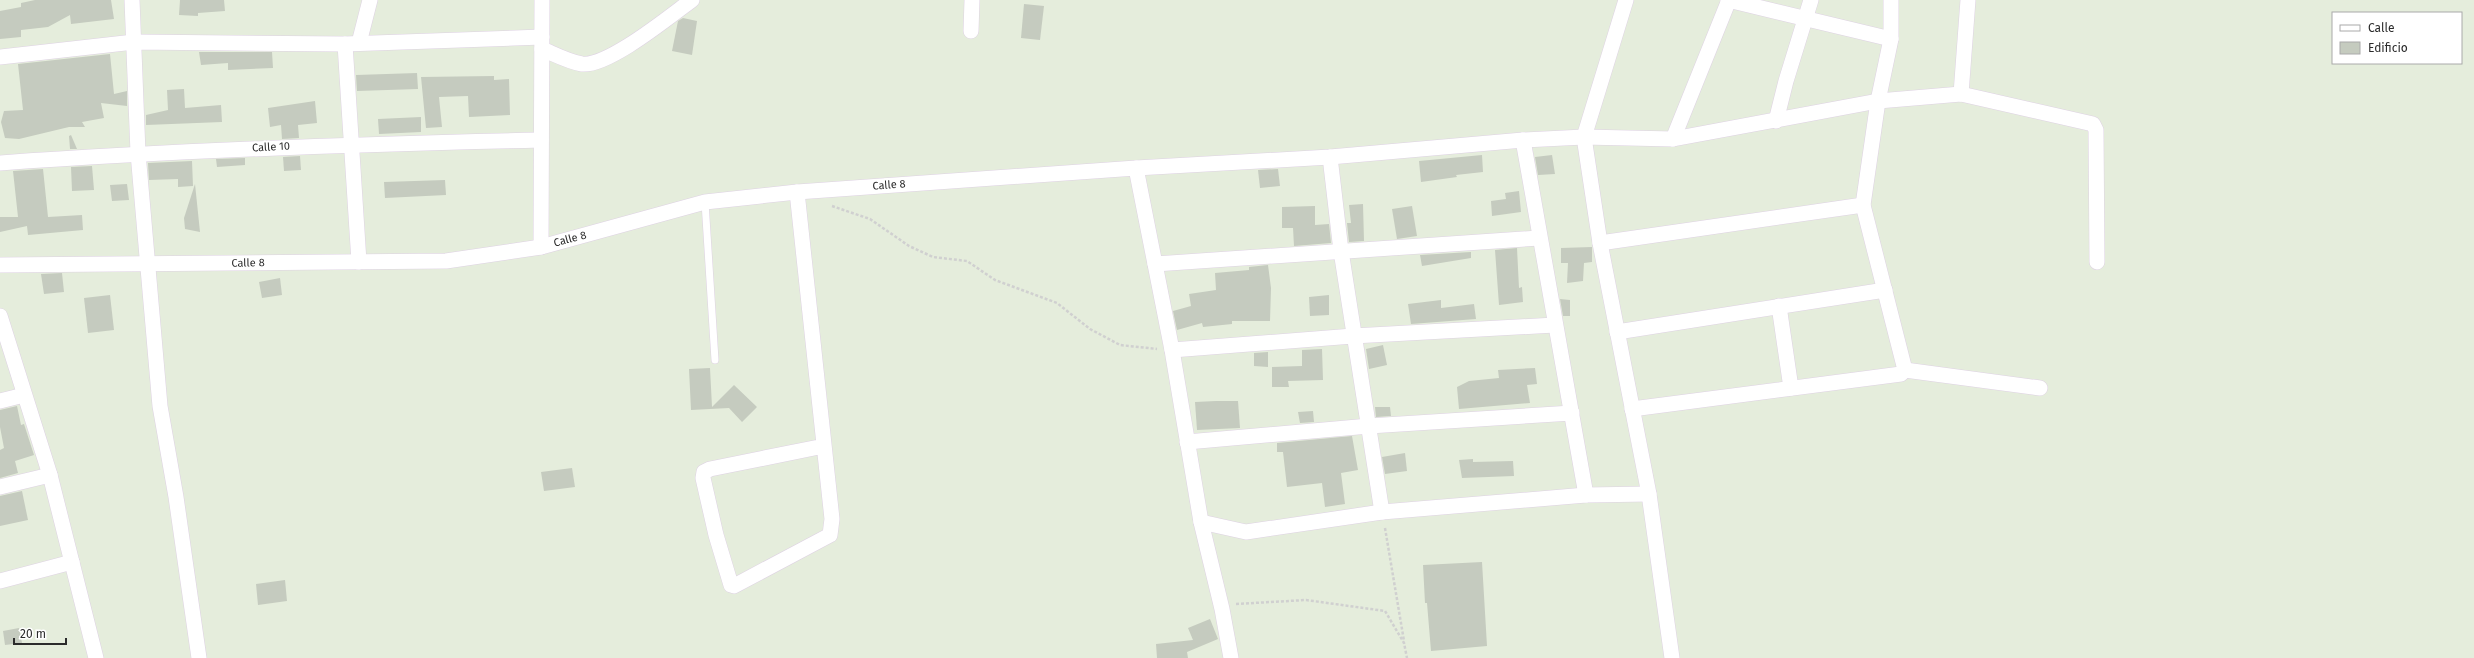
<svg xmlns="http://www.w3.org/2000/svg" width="2474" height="658" font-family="'Fira Sans',sans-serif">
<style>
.building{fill:#c5cbbf}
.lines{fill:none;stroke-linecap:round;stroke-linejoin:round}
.lane-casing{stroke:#ded2e3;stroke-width:8}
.street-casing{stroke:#ded2e3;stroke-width:16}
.path{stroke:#d0d0d0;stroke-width:2.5;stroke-dasharray:3 2;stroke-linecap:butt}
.lane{stroke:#fff;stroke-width:7}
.street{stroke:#fff;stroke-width:15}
.labels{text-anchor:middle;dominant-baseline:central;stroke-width:4;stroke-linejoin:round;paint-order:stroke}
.street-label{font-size:11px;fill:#2b2b2b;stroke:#fff}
</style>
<rect width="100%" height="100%" fill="#e5eddc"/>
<g class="building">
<polygon points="35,0 111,0 114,19 71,24 70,15 48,27 21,30 21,37 0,39 0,11 21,7 21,3"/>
<polygon points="180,0 224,0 225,11 198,13 198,16 179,15"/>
<polygon points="1024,4 1044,6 1040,40 1021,38"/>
<polygon points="683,18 697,21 692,55 672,51 678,21"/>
<polygon points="199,52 272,52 273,68 228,70 228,63 201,65"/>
<polygon points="110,54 114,94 127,91 127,106 101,103 104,118 82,122 85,127 69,127 19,139 5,138 1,122 4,111 23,110 18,64"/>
<polygon points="417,73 418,89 357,91 356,75"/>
<polygon points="494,76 494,80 509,79 510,115 469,117 468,96 439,97 442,127 426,128 421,77"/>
<polygon points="184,89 185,108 221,105 222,122 146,125 146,115 168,110 167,90"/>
<polygon points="315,101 317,123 298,125 299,138 282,139 281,125 270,127 268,108"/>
<polygon points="421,117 421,132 379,134 378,119"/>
<polygon points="71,135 77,149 70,149 69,136"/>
<polygon points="1482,155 1483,172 1456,175 1457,177 1421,182 1419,161"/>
<polygon points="1552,155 1555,174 1538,175 1535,157"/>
<polygon points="300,156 301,170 284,171 283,157"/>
<polygon points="245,158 245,165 217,167 216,159"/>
<polygon points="192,161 193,186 178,187 178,179 149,180 148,163"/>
<polygon points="92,166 94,190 72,191 71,167"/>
<polygon points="43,169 48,217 82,215 83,230 28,235 27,226 0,232 0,217 18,217 13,171"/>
<polygon points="1278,169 1280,186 1260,188 1258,170"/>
<polygon points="445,180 446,195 385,198 384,182"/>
<polygon points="127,184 129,200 112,201 110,185"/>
<polygon points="195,184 200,232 185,229 184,218"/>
<polygon points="1519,191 1521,212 1492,216 1491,201 1506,199 1505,193"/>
<polygon points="1363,204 1364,241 1349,242 1347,223 1351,223 1349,205"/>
<polygon points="1315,206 1315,225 1329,224 1331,243 1294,246 1293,228 1282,228 1282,207"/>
<polygon points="1412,206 1417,236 1397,239 1392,209"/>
<polygon points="1592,247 1592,262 1584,263 1583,281 1567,283 1568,263 1561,263 1561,248"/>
<polygon points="1517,248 1519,288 1522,287 1523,302 1499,305 1495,250"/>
<polygon points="1471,252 1471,258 1422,266 1420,255"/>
<polygon points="1268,265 1271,288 1270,321 1232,321 1232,324 1203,327 1202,323 1177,330 1173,311 1191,306 1189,294 1216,290 1215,273 1249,270 1249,267"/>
<polygon points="62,273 64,292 44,294 41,274"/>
<polygon points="280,278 282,295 262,298 259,282"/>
<polygon points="110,295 114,330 88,333 84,298"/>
<polygon points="1329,295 1329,315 1310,316 1309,297"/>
<polygon points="1560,299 1570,300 1570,316 1563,316"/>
<polygon points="1441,300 1441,308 1474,304 1476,319 1411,324 1408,304"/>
<polygon points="1383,345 1387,365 1369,369 1366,349"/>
<polygon points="1322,349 1323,380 1288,381 1289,387 1272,387 1272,367 1302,366 1302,350"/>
<polygon points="1268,352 1268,367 1254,366 1254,353"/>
<polygon points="710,368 712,407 734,385 757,407 742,422 729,408 691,410 689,369"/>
<polygon points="1535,368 1537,384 1527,385 1530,403 1459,409 1457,387 1469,381 1499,378 1498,370"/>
<polygon points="1216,401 1238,401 1240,428 1197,430 1195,402"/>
<polygon points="17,406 21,425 24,424 34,455 15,461 18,473 0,478 0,450 4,448 0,427 0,410"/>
<polygon points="1375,407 1390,407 1391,416 1376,417"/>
<polygon points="1313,411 1314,422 1300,423 1298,412"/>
<polygon points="1352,436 1358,470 1341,473 1345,504 1325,507 1322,483 1287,487 1283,452 1277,452 1277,443"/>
<polygon points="1405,453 1407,471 1385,474 1382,457"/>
<polygon points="1473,459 1473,462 1513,461 1514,476 1462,478 1459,460"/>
<polygon points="572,468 575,487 544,491 541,472"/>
<polygon points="22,491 28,520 0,526 0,496"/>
<polygon points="1482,562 1487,646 1431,651 1427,603 1425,603 1423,565"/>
<polygon points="285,580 287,601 258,605 256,584"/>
<polygon points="1210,619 1218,639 1187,652 1188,658 1157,658 1156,644 1193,640 1188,628"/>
<polygon points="19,628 22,643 5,645 3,631"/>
</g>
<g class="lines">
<g class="lane-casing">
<polyline id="lane" points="705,202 715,360"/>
</g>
<g class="street-casing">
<g id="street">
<polyline points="132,0 138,153 160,406 176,497 199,658"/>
<polyline points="1626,0 1584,137 1600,243 1649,494 1672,658"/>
<polyline points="1728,0 1891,39"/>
<polyline points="1891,0 1891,39 1878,101 1863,205 1905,370"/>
<polyline points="971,31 972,0"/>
<polyline points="359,43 370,0"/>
<polyline points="345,44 359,262"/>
<path d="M 542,49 C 554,54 569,62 582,64 C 608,67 670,16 692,0"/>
<polyline points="0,57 134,42 345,44 542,37"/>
<polyline points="1961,94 1968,0"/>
<polyline points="1776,121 1786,81 1811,0"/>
<polyline points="1673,139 1729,0"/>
<polyline points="1523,140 1586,495"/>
<polyline points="1330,157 1341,251 1382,512"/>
<path d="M 0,163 C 180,150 361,144 541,140"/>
<polyline points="1136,168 1172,350 1201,522 1222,609 1231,658"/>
<polyline points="797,192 832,519 830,535 734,586 731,585 716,535 703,478 704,472 710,469 824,446"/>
<polyline points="1600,243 1863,205"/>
<polyline points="541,247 542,0"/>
<polyline points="1155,264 1539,238"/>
<polyline points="0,265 446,261 541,247 705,202 797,192 1136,168 1330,157 1523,140 1584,137 1673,139 1878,101 1961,94 2093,124 2096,130 2097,262"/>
<polyline points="1779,306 1791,388"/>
<polyline points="0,316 50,475 96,658"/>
<polyline points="1617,332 1885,290"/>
<polyline points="1172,350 1353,336 1555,325"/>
<polyline points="0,401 24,395"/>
<polyline points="1632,409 1901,374 1905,370 2040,388"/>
<polyline points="1187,442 1369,426 1572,413"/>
<polyline points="0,487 50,475"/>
<polyline points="1201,522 1246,532 1382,512 1586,495 1649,494"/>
<polyline points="0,581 72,562"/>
</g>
</g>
<g class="path">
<polyline points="832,206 870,219 909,246 933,257 967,261 995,280 1057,303 1090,329 1120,345 1157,349"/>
<polyline points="1385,528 1404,641"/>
<polyline points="1236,604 1306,600 1385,611 1404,643 1407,658"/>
</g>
<use href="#lane" class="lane"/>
<use href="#street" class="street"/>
</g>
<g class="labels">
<g class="street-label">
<text transform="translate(271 147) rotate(-3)">Calle 10</text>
<text transform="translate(889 185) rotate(-4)">Calle 8</text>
<text transform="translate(570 239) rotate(-15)">Calle 8</text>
<text transform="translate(248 263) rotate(-1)">Calle 8</text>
</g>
</g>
<rect x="2332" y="12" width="130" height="52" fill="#ffffff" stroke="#aaaaaa"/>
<rect x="2340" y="25" width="20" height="6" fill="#ffffff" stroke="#aaaaaa"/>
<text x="2368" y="32" font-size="12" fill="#2b2b2b">Calle</text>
<rect x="2340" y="42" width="20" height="12" fill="#c5cbbf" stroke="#aaaaaa"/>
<text x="2368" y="52" font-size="12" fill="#2b2b2b">Edificio</text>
<path d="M14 638v6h52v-6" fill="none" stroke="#2b2b2b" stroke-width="2"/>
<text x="20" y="638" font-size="12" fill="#2b2b2b" stroke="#ffffff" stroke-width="3" paint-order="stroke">20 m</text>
</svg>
